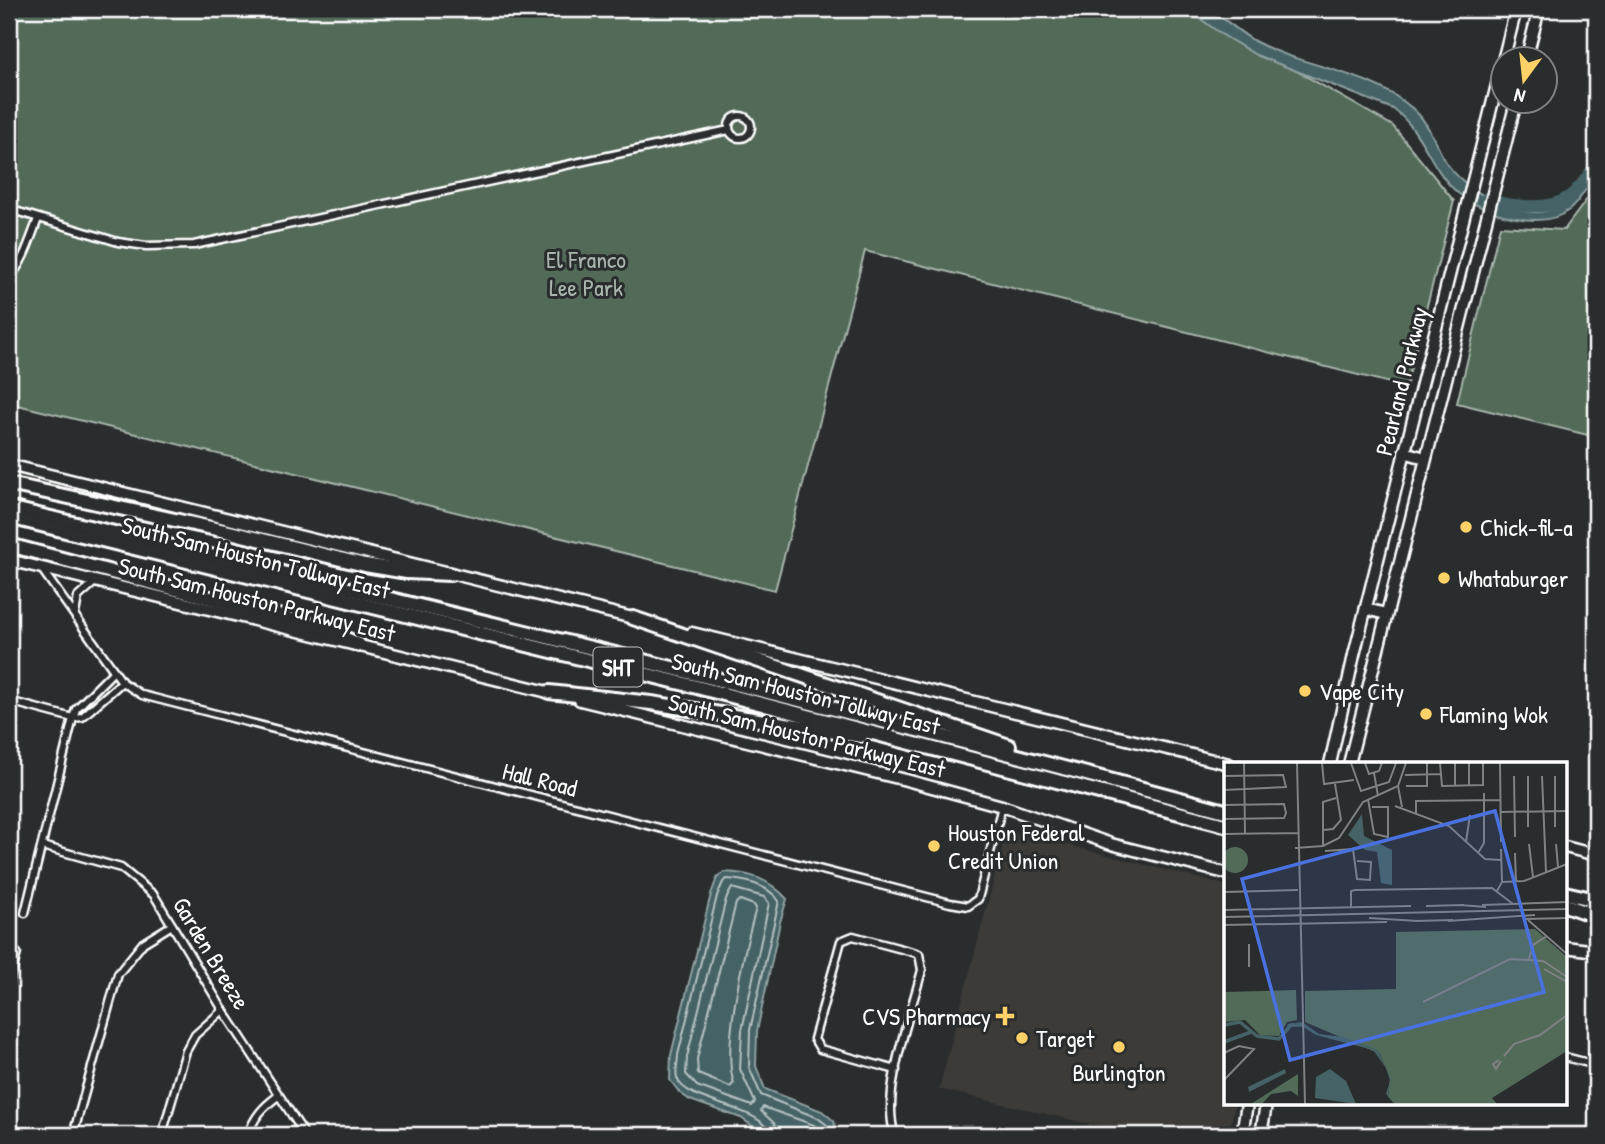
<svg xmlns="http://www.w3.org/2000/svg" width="1605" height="1144" font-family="'Patrick Hand',sans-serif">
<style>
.built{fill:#3d3b38}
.green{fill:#526b59;stroke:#a8b5ac;stroke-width:2}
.water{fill:#456366;stroke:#8fa1a3;stroke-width:2}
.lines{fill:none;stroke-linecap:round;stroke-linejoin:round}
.shore{stroke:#b5c1c2;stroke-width:2}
.river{stroke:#456366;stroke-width:12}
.street-casing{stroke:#fff;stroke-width:11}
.secondary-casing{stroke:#fff;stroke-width:15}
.highway-casing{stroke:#fff;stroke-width:18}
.street{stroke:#2a2d2e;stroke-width:6}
.secondary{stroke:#2a2d2e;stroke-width:10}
.highway{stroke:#2a2d2e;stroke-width:12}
.poi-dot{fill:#ffd166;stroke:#2a2d2e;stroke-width:2.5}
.labels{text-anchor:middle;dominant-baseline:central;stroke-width:6;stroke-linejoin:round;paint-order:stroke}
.shield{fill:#2a2d2e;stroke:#bfc0c0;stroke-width:2}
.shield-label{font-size:23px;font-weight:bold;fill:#fff}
.park-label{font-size:24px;fill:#a8b5ac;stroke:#2a2d2e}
.street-label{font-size:24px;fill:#fff;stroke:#2a2d2e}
.poi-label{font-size:24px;fill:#fff;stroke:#2a2d2e;text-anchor:start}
.inset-river{fill:none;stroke:#456366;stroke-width:3.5}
.inset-road{fill:none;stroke:#7f8182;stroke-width:2}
.view{fill:#4a71e0;fill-opacity:0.15;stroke:#4a71e0;stroke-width:3.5}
.inset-edge{fill:none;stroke:#fff;stroke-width:3.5}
</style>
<rect width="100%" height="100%" fill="#2a2d2e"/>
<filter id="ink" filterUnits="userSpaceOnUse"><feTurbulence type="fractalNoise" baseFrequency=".0143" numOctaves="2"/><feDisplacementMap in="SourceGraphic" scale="14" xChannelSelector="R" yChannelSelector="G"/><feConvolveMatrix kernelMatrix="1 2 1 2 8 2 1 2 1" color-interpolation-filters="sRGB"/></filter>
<g filter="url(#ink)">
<polygon class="built" points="1007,830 1225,885 1225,1104 1235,1104 1228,1135 1137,1135 939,1089"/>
<g class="green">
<polygon points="9,9 1200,9 1253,46 1393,126 1454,201 1406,387 865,251 775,590 9,403"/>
<polygon points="1596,187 1596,437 1457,403 1500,226 1564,230"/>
</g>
<g class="water">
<path d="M 1187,9 C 1193,9 1202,7 1208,9 C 1221,15 1241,34 1256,42 C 1306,68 1369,71 1412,108 C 1431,124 1435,146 1448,165 C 1467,192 1528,227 1560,205 C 1575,195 1585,174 1596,160 C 1596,172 1591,179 1586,189 C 1581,197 1576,205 1569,210 C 1541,232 1482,213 1458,193 C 1430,170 1424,131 1393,109 L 1256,55 L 1221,34 Z"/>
<path d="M 724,872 C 751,873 769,879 787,899 L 780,922 L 757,1031 L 756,1066 L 765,1089 L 822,1111 L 834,1121 L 837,1135 L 765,1135 L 741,1118 L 690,1100 L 680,1093 L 670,1080 L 671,1055 L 711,894 L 717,878 Z"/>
</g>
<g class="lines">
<g class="shore">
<polygon points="732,888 764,897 769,903 742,1030 740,1069 755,1102 752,1106 697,1086 686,1074 687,1057 726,899"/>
<path d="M 740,900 L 754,905 L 756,908 C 745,947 721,1048 734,1083 L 730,1087 L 698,1074 L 697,1059 L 736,903 Z"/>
<path d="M 769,1135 C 765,1105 686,1105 677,1078 C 675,1072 678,1062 678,1055 L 717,896 L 723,882 L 727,879 C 746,880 768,885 779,901 L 750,1030 L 749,1067 L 761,1095 L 818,1118 L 827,1125 L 830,1135"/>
<polyline points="778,1135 774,1123 761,1111 763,1107 814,1125 819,1130 821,1135"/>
</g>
<path class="river" d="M 1487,198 C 1500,204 1511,205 1525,206 C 1565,209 1575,195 1596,164"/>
<g class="street-casing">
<g id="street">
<circle cx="740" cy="127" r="11"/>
<polyline points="9,209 118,242 146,246 194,245 729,130"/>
<path d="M 9,278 C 24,262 30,239 38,219"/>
<polyline points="43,571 122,682 142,695 950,903 968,906 978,899 1002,806"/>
<polyline points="75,614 78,597 95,582"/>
<polyline points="9,701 73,718 82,717 122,682"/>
<polyline points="42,846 121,868 154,895 223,1010 305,1135"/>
<polyline points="25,913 73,718 76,709 114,671"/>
<polyline points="9,983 17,953"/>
<polyline points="1565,1057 1596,1065"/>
<polyline points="73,1135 118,974 143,943 172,925"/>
<polyline points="162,1135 186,1051 195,1035 223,1010"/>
<path d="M 248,1135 C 254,1117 263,1107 278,1096"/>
<path d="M 895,1135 C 880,1094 911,1013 922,970 L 919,954 L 913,952 L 853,936 L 841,941 L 814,1039 L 820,1049 L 896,1070"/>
</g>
</g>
<g class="secondary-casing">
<g id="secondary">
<polyline points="1526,60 1539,9"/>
<polyline points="1404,452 1425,458"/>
<polyline points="9,465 637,619"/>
<polyline points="9,560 556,694"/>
<polyline points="1366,609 1386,614"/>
<polyline points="692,633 1229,764"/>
<polyline points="580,700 906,780 1002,806 1111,844 1225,873"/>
<polyline points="1330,764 1354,655 1516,9"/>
<polyline points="1349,764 1516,102"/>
<polyline points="1565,847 1596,855"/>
<polyline points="1565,947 1596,951"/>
<polyline points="1242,1135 1247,1104"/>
<polyline points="1261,1135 1266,1104"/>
</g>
</g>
<g class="highway-casing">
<g id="highway">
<polyline points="9,484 230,532 365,565 407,572 450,574"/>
<path d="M 9,508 C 415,604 822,702 1225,811"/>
<polyline points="9,517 693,686 1225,825"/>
<polyline points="9,545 320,627 359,645"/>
<polyline points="633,618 1009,746"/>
<polyline points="549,692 651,703 861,736"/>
<polyline points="1565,893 1596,900"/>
<polyline points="1565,905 1596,916"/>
</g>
</g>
<use href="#street" class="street"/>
<use href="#secondary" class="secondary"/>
<use href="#highway" class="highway"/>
</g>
</g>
<g class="poi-dot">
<circle cx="1466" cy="527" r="7"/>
<circle cx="1444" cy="578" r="7"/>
<circle cx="1305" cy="691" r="7"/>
<circle cx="1426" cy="714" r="7"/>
<circle cx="934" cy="846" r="7"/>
<path d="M1001.5 1005.5h7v7h7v7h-7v7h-7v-7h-7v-7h7z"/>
<circle cx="1022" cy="1038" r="7"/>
<circle cx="1119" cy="1047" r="7"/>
</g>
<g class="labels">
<rect class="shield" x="593.5" y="647.5" width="49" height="39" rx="5"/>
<g class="shield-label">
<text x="618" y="667">SHT</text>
</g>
<g class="park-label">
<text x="586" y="259">El Franco<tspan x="586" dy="28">Lee Park</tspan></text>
</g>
<g class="street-label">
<text transform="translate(1401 381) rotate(-76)">Pearland Parkway</text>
<text transform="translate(256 557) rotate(14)">South Sam Houston Tollway East</text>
<text transform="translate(257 599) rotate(14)">South Sam Houston Parkway East</text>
<text transform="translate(806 693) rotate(14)">South Sam Houston Tollway East</text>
<text transform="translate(807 735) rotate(14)">South Sam Houston Parkway East</text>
<text transform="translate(540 779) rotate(14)">Hall Road</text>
<text transform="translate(212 953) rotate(59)">Garden Breeze</text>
</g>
<g class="poi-label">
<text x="1480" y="527">Chick-fil-a</text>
<text x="1458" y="578">Whataburger</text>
<text x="1319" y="691">Vape City</text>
<text x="1440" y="714">Flaming Wok</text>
<text x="948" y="832">Houston Federal<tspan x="948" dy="28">Credit Union</tspan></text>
<text x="991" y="1016" text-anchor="end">CVS Pharmacy</text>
<text x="1036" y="1038">Target</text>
<text x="1119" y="1072" text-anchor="middle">Burlington</text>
</g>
</g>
<g transform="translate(1224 762)">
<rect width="343" height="343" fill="#2a2d2e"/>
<path d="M-2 98a13 13 0 1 1 26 0a13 13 0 1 1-26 0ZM 311,167 L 343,195 L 343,289 L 268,336 L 273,342 L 171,342 L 164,335 L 166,316 L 156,292 L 81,260 L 81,229 L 172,227 L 172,170 ZM 72,228 L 73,258 L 63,260 L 55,274 L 36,273 L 21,258 L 0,260 L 0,230 ZM 74,312 L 74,334 L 67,329 L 47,332 L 38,342 L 27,342 Z" fill="#526b59"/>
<path d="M 138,52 L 140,74 L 168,88 L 168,123 L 157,121 L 153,90 L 141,88 L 124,73 ZM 78,260 L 95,272 L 119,275 L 154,288 L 167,317 L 164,333 L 171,342 L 162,332 L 166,319 L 162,306 L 149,288 L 92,273 L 73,261 L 64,264 L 60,272 L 64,262 ZM 61,307 L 62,311 L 25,330 L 24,325 ZM 106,307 L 122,319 L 132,342 L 91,336 L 92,315 Z" fill="#456366"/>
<path class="inset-river" d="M 0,263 L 16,260 L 33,274 L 55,277 L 67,263 L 79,263M 0,280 L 27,270"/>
<path class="inset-road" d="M 20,1 L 21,72M 73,1 L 81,342M 98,1 L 100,22 L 130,18M 127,1 L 137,29 L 165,20 L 172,1M 141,1 L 145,12 L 155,9 L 158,1M 216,1 L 218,24 L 259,23 L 259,1M 231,1 L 231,24M 245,1 L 245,24M 276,1 L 277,80M 150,11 L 154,34M 181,13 L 217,12M 0,14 L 59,13 L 62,25 L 0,28M 290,14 L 291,75M 304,14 L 304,65M 318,14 L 322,110M 331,14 L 331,65M 174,24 L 178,45M 182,24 L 203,24 L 203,1M 144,37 L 150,72 L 164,75 L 164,45 L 148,45M 0,43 L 60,42 L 62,51 L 60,56 L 0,57M 171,44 L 225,64 L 261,97 L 277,98M 277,50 L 343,49M 192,51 L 192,39 L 277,38M 99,68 L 109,67 L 117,58 L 111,22M 0,72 L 74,71M 242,80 L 246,53M 305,82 L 309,115M 332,82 L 334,105M 99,84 L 99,40 L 112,36M 71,86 L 99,84 L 115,76 L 139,40 L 174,24 L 182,1M 129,87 L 133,117 L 146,118 L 147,100 L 133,99M 101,89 L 129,87M 254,91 L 260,81 L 260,31M 291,91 L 292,120M 278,120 L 300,119 L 343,102M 273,129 L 278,120 L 277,87M 0,130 L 74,128M 236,143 L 262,145M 258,143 L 343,140M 202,144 L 240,143M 127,145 L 127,129 L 131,128 L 268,126 L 289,142M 0,148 L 187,144M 0,155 L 343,147M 145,156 L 194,159M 299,157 L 343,156M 304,158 L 343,192M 191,159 L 229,158M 224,159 L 311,153M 0,163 L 163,160M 25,182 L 25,205M 305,197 L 309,183 L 323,174M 320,207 L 343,220M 199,240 L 286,197 L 319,199 L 343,215M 0,291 L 15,284 L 30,287 L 0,318M 280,294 L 290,282 L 316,273 L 343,253M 275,298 L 269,302 L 272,307 L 277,299"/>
<path class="view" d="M 271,49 L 320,230 L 66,298 L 18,117 Z"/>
<rect width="343" height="343" class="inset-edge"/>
</g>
<rect width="1605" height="1144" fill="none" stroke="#2a2d2e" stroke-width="35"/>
<rect x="18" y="18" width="1570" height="1109" fill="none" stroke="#fff" stroke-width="2.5" filter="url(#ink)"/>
<g transform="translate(1524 80) rotate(195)"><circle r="33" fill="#2a2d2e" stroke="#7f8182" stroke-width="2"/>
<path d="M0-5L12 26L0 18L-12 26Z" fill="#ffd166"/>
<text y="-10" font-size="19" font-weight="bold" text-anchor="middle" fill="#ffffff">N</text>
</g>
</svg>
